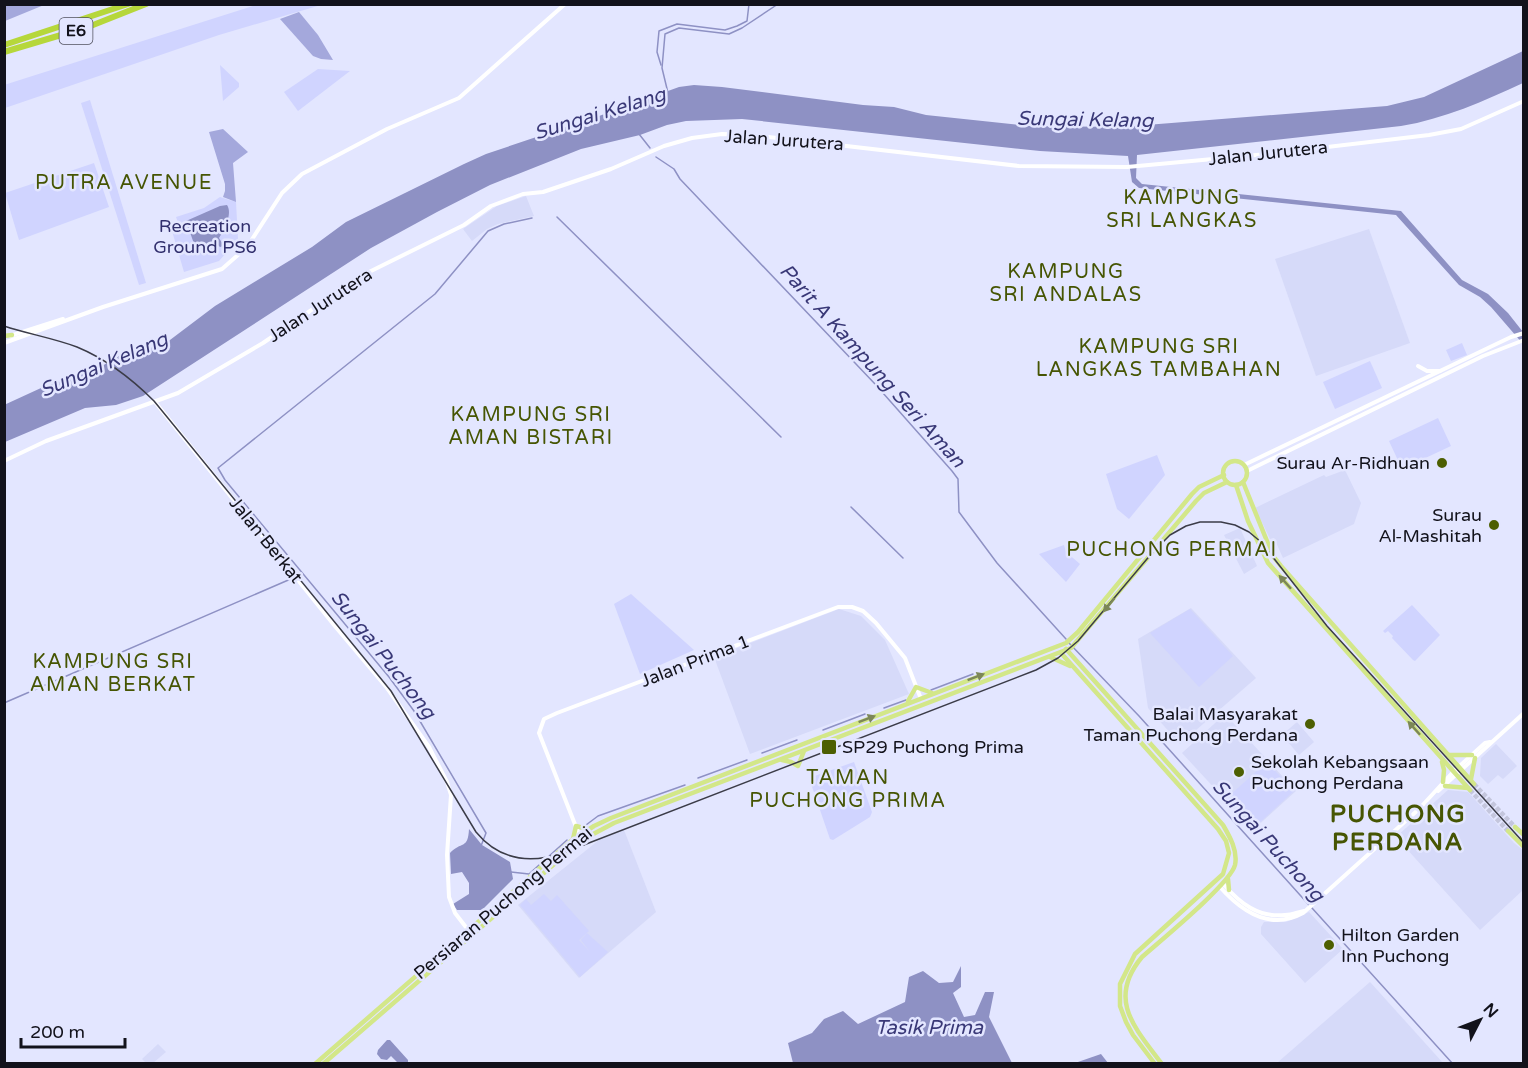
<svg xmlns="http://www.w3.org/2000/svg" width="1528" height="1068" font-family="'Varela Round',sans-serif">
<style>
.built{fill:#d6daf9}
.green{fill:#d0d4ff}
.forest{fill:#a4a8dc}
.water{fill:#8e91c4}
.lines{fill:none;stroke-linecap:round;stroke-linejoin:round}
.stream{stroke:#8e91c4;stroke-width:1.5}
.major-tunnel{stroke:#c4c6dd;stroke-width:4.5;stroke-dasharray:4.5 2;stroke-linecap:butt}
.minor{stroke:#fff;stroke-width:4}
.major{stroke:#d3e789;stroke-width:4.5}
.highway{stroke:#b6d73b;stroke-width:6}
.tram{stroke:#3b3c48;stroke-width:1.5}
.oneway{fill:#7c8758}
.poi-dot{fill:#4d5f02;stroke:#e3e6ff;stroke-width:2}
.labels{text-anchor:middle;dominant-baseline:central;stroke-width:5;stroke-linejoin:round;paint-order:stroke}
.shield{fill:#e3e6ff;stroke:#51525f;stroke-width:1.5}
.shield-label{font-size:16px;font-weight:bold;fill:#12121b}
.street-label{font-size:18px;fill:#12121b;stroke:#e3e6ff}
.park-label{font-size:18px;fill:#312f6d;stroke:#e3e6ff}
.poi-label{font-size:18px;fill:#12121b;stroke:#e3e6ff;text-anchor:end}
.water-label{font-size:20px;font-style:italic;fill:#393877;stroke:#e3e6ff}
.neighbourhood-label{font-size:20px;letter-spacing:1.5px;fill:#465503;stroke:#e3e6ff}
.district-label{font-size:24px;font-weight:bold;letter-spacing:1.5px;fill:#465503;stroke:#e3e6ff}
</style>
<rect width="100%" height="100%" fill="#e3e6ff"/>
<g class="built">
<polygon points="526,196 534,216 498,224 487,229 472,241 463,229 497,206"/>
<polygon points="1369,229 1410,343 1316,376 1275,259"/>
<polygon points="1345,470 1361,503 1354,524 1283,558 1274,538 1270,539 1255,508 1324,475 1326,477"/>
<polygon points="1240,528 1257,566 1244,574 1224,535"/>
<polygon points="1191,608 1256,678 1180,744 1148,708 1138,639"/>
<polygon points="839,609 861,616 885,640 909,694 750,754 714,657"/>
<polygon points="1225,714 1296,791 1253,830 1182,753"/>
<polygon points="1297,722 1314,742 1299,755 1282,735"/>
<polygon points="1496,744 1517,766 1503,779 1498,775 1488,784 1480,776 1481,758"/>
<polygon points="1448,790 1468,792 1514,843 1523,850 1523,890 1480,930 1396,837"/>
<polygon points="624,830 656,912 579,978 518,905 599,840"/>
<polygon points="1309,912 1343,949 1305,983 1261,934 1261,927 1264,922 1286,922"/>
<polygon points="1370,982 1443,1063 1277,1063"/>
<polygon points="158,1044 166,1052 153,1063 146,1063 142,1059"/>
</g>
<g class="green">
<polygon points="256,5 321,5 219,35 5,108 4,85"/>
<polygon points="220,65 239,83 239,87 223,101"/>
<polygon points="318,69 350,71 298,111 284,92"/>
<polygon points="90,100 146,283 139,285 81,103"/>
<polygon points="94,163 109,207 19,240 5,193"/>
<polygon points="220,197 236,202 238,239 219,261 184,272 172,231 180,228 176,217 204,208"/>
<polygon points="1462,343 1467,355 1451,361 1446,350"/>
<polygon points="1370,361 1382,388 1335,409 1323,382"/>
<polygon points="1438,418 1451,446 1402,469 1389,441"/>
<polygon points="1157,455 1165,475 1129,519 1117,509 1106,474"/>
<polygon points="1064,545 1066,552 1080,564 1066,582 1039,554"/>
<polygon points="631,594 694,650 640,674 614,604"/>
<polygon points="1412,605 1440,635 1415,661 1413,660 1392,638 1393,636 1388,631 1385,633 1383,631"/>
<polygon points="1190,609 1233,656 1199,687 1150,633"/>
<polygon points="854,762 872,812 870,817 833,840 830,839 809,778"/>
<polygon points="1267,762 1294,791 1257,825 1230,795"/>
<polygon points="544,894 551,901 557,895 589,931 579,940 590,952 581,940 587,933 608,952 580,977 520,905 526,899 531,905"/>
</g>
<g class="forest">
<polygon points="5,4 44,4 44,5 5,21"/>
<polygon points="299,12 318,35 333,60 321,59 313,56 280,19"/>
<polygon points="223,129 248,152 233,163 236,202 223,197 225,191 225,184 209,132"/>
</g>
<g class="water">
<path d="M 1523,51 L 1523,83 C 1484,101 1444,119 1401,126 L 1137,155 L 1136,178 L 1142,184 L 1401,211 L 1462,280 L 1488,294 L 1508,313 L 1523,332 L 1523,344 L 1491,307 L 1480,297 L 1459,285 L 1396,215 L 1139,188 L 1132,182 L 1128,156 L 1040,151 L 742,119 L 686,121 L 667,125 L 640,135 L 581,149 L 490,185 L 437,212 L 371,248 L 143,396 L 116,405 L 85,408 L 5,442 L 4,405 L 41,388 L 102,366 L 132,348 L 150,348 L 166,343 L 215,306 L 312,247 L 346,222 L 464,164 L 486,154 L 599,116 L 679,87 L 694,85 L 722,87 L 863,105 L 894,107 L 926,115 L 1029,126 L 1121,127 L 1387,106 L 1424,97 Z"/>
<path d="M 227,205 C 233,214 224,230 219,238 L 224,246 L 220,247 L 215,242 L 201,249 L 201,253 L 198,255 L 186,221 L 220,206 Z"/>
<path d="M 469,829 L 482,845 L 510,862 L 513,879 L 482,910 L 457,910 L 453,904 L 469,894 L 469,883 L 462,872 L 451,874 L 450,853 C 461,841 468,850 469,829 Z"/>
<polygon points="961,966 961,987 953,993 964,1017 975,1015 985,992 994,992 989,1017 1012,1063 793,1063 788,1043 812,1033 824,1019 843,1011 858,1024 905,1002 909,977 923,971 939,983 953,982"/>
<polygon points="387,1040 390,1040 408,1060 408,1063 398,1063 391,1056 387,1060 381,1059 377,1054 378,1050"/>
<polygon points="1101,1054 1108,1063 1075,1063"/>
</g>
<g class="lines">
<g class="stream">
<polyline points="661,65 657,52 659,31 677,24 725,30 737,26 747,21 749,4"/>
<polyline points="668,93 662,68 665,34 679,28 729,34 742,28 778,4"/>
<polyline points="639,134 650,148"/>
<polyline points="656,157 674,169 680,179 875,384 952,471 958,479 959,512 997,563 1066,639"/>
<polyline points="557,217 781,437"/>
<polyline points="851,507 903,558"/>
<polyline points="1069,643 1139,716 1309,905"/>
<polyline points="931,690 973,674"/>
<polyline points="4,703 293,578"/>
<polyline points="884,708 906,700"/>
<polyline points="823,730 865,714"/>
<polyline points="762,753 797,740"/>
<polyline points="698,778 747,760"/>
<polyline points="586,825 598,816 685,785"/>
<polyline points="481,846 486,833 414,711 389,677 225,480 218,468 435,294 488,231 504,224 532,218"/>
<polyline points="511,872 529,874 567,840"/>
<polyline points="1312,908 1453,1064"/>
</g>
<g class="major-tunnel">
<polyline points="1474,784 1515,827"/>
<polyline points="1470,790 1508,831"/>
</g>
<g class="minor">
<polyline points="10,336 63,319"/>
<polyline points="4,343 103,307 222,269 247,247 282,193 302,174 387,129 459,98 565,4"/>
<polyline points="1418,366 1427,371 1440,371"/>
<polyline points="155,402 334,625 387,688 429,747 447,782 451,795 447,855 449,897 455,913 472,935"/>
<polyline points="4,461 46,441 178,393 263,343 363,275 464,225 491,206 523,194 543,192 611,169 664,146 692,138 722,134 751,135 1019,166 1127,167 1267,154 1429,135 1461,129 1524,101"/>
<polyline points="1244,465 1511,337 1524,333"/>
<polyline points="1247,471 1483,356 1524,340"/>
<polyline points="1438,791 1524,713"/>
<polyline points="580,837 539,733 544,719 557,713 838,607 852,607 863,611 876,623 905,658 921,699"/>
<path d="M 1223,884 C 1240,903 1258,918 1285,915 C 1292,915 1298,912 1304,911"/>
<path d="M 1220,887 C 1242,912 1270,931 1303,913 L 1419,809 L 1453,772 L 1485,743 L 1490,742"/>
</g>
<g class="major">
<polyline points="4,336 12,335"/>
<circle cx="1235" cy="473" r="12"/>
<polyline points="1243,482 1273,556 1281,566 1474,784"/>
<polyline points="1236,485 1248,521 1268,563 1470,790"/>
<path d="M 1066,649 L 1223,825 C 1230,837 1238,851 1235,865 C 1230,884 1160,941 1142,957 C 1107,999 1134,1027 1162,1064"/>
<polyline points="1061,653 1218,829 1226,841 1229,853 1223,874 1135,954 1120,984 1120,1006 1126,1022 1133,1035 1155,1064"/>
<polyline points="1050,657 1070,666"/>
<polyline points="908,701 916,687 932,693"/>
<polyline points="1448,755 1472,755"/>
<polyline points="782,760 791,762 798,766 804,751"/>
<polyline points="1442,762 1444,770 1443,782"/>
<polyline points="1471,779 1475,758"/>
<polyline points="1445,786 1468,788"/>
<polyline points="1515,827 1524,835"/>
<polyline points="1508,831 1524,847"/>
<polyline points="573,839 576,826 587,829"/>
<polyline points="1228,879 1229,890"/>
<polyline points="315,1064 571,841 594,826 611,818 1066,643 1078,632 1192,494 1199,487 1224,475"/>
<polyline points="323,1064 582,840 614,823 1071,648 1196,501 1204,493 1227,482"/>
</g>
<g class="highway">
<polyline points="4,45 128,4"/>
<polyline points="4,52 88,27 146,4"/>
</g>
<path class="tram" d="M 4,326 C 28,334 53,338 77,347 C 106,359 132,379 154,401 L 391,691 L 476,832 C 499,860 530,864 563,853 L 1036,670 L 1058,658 L 1078,641 L 1152,553 L 1170,535 L 1186,526 L 1200,522 L 1221,522 L 1235,525 L 1249,532 L 1261,542 L 1327,626 L 1524,843"/>
</g>
<defs><path id="oneway-solid" d="M-6-.8H1V-3.2L6.5 0L1 3.2V.8H-6Z" transform="scale(1.5)"/></defs>
<g class="oneway">
<use href="#oneway-solid" transform="translate(1285 582) rotate(-132)"/>
<use href="#oneway-solid" transform="translate(1109 605) rotate(129)"/>
<use href="#oneway-solid" transform="translate(976 677) rotate(-21)"/>
<use href="#oneway-solid" transform="translate(867 719) rotate(-21)"/>
<use href="#oneway-solid" transform="translate(1414 728) rotate(-132)"/>
</g>
<g class="poi-dot">
<circle cx="1442" cy="463" r="6"/>
<circle cx="1494" cy="525" r="6"/>
<circle cx="1310" cy="724" r="6"/>
<rect x="821" y="739" width="16" height="16" rx="3"/>
<circle cx="1239" cy="772" r="6"/>
<circle cx="1329" cy="945" r="6"/>
</g>
<g class="labels">
<rect class="shield" x="59.5" y="18" width="33" height="26" rx="4.5"/>
<g class="shield-label">
<text x="76" y="31">E6</text>
</g>
<g class="street-label">
<text transform="translate(784 140) rotate(4)">Jalan Jurutera</text>
<text transform="translate(1268 153) rotate(-6)">Jalan Jurutera</text>
<text transform="translate(320 305) rotate(-33)">Jalan Jurutera</text>
<text transform="translate(266 540) rotate(51)">Jalan Berkat</text>
<text transform="translate(695 661) rotate(-21)">Jalan Prima 1</text>
<text transform="translate(503 903) rotate(-40)">Persiaran Puchong Permai</text>
</g>
<g class="park-label">
<text x="205" y="226">Recreation<tspan x="205" dy="21">Ground PS6</tspan></text>
</g>
<g class="poi-label">
<text x="1430" y="463">Surau Ar-Ridhuan</text>
<text x="1482" y="515">Surau<tspan x="1482" dy="21">Al-Mashitah</tspan></text>
<text x="1298" y="714">Balai Masyarakat<tspan x="1298" dy="21">Taman Puchong Perdana</tspan></text>
<text x="842" y="747" text-anchor="start">SP29 Puchong Prima</text>
<text x="1251" y="762" text-anchor="start">Sekolah Kebangsaan<tspan x="1251" dy="21">Puchong Perdana</tspan></text>
<text x="1341" y="935" text-anchor="start">Hilton Garden<tspan x="1341" dy="21">Inn Puchong</tspan></text>
</g>
<g class="water-label">
<text transform="translate(600 114) rotate(-17)">Sungai Kelang</text>
<text transform="translate(1085 120) rotate(1)">Sungai Kelang</text>
<text transform="translate(104 365) rotate(-23)">Sungai Kelang</text>
<text transform="translate(872 366) rotate(48)">Parit A Kampung Seri Aman</text>
<text transform="translate(383 655) rotate(52)">Sungai Puchong</text>
<text transform="translate(1268 841) rotate(48)">Sungai Puchong</text>
<text x="929" y="1028">Tasik Prima</text>
</g>
<g class="neighbourhood-label">
<text x="124" y="183">PUTRA AVENUE</text>
<text x="1182" y="198">KAMPUNG<tspan x="1182" dy="23">SRI LANGKAS</tspan></text>
<text x="1066" y="272">KAMPUNG<tspan x="1066" dy="23">SRI ANDALAS</tspan></text>
<text x="1159" y="347">KAMPUNG SRI<tspan x="1159" dy="23">LANGKAS TAMBAHAN</tspan></text>
<text x="531" y="415">KAMPUNG SRI<tspan x="531" dy="23">AMAN BISTARI</tspan></text>
<text x="1172" y="550">PUCHONG PERMAI</text>
<text x="113" y="662">KAMPUNG SRI<tspan x="113" dy="23">AMAN BERKAT</tspan></text>
<text x="848" y="778">TAMAN<tspan x="848" dy="23">PUCHONG PRIMA</tspan></text>
</g>
<g class="district-label">
<text x="1398" y="814">PUCHONG<tspan x="1398" dy="28">PERDANA</tspan></text>
</g>
</g>
<rect width="1528" height="1068" fill="none" stroke="#12121b" stroke-width="12"/>
<g transform="translate(1480 1020) rotate(48)" stroke="#e3e6ff" stroke-width="4.5" paint-order="stroke">
<path d="M0-4.5L10 22L0 15L-10 22Z" fill="#12121b"/>
<text y="-9" font-size="16" font-weight="bold" text-anchor="middle" fill="#12121b">N</text>
</g>
<path d="M21 1038v9h104v-9" fill="none" stroke="#12121b" stroke-width="3"/>
<text x="30" y="1038" font-size="18" fill="#12121b" stroke="#e3e6ff" stroke-width="4.5" paint-order="stroke">200 m</text>
</svg>
